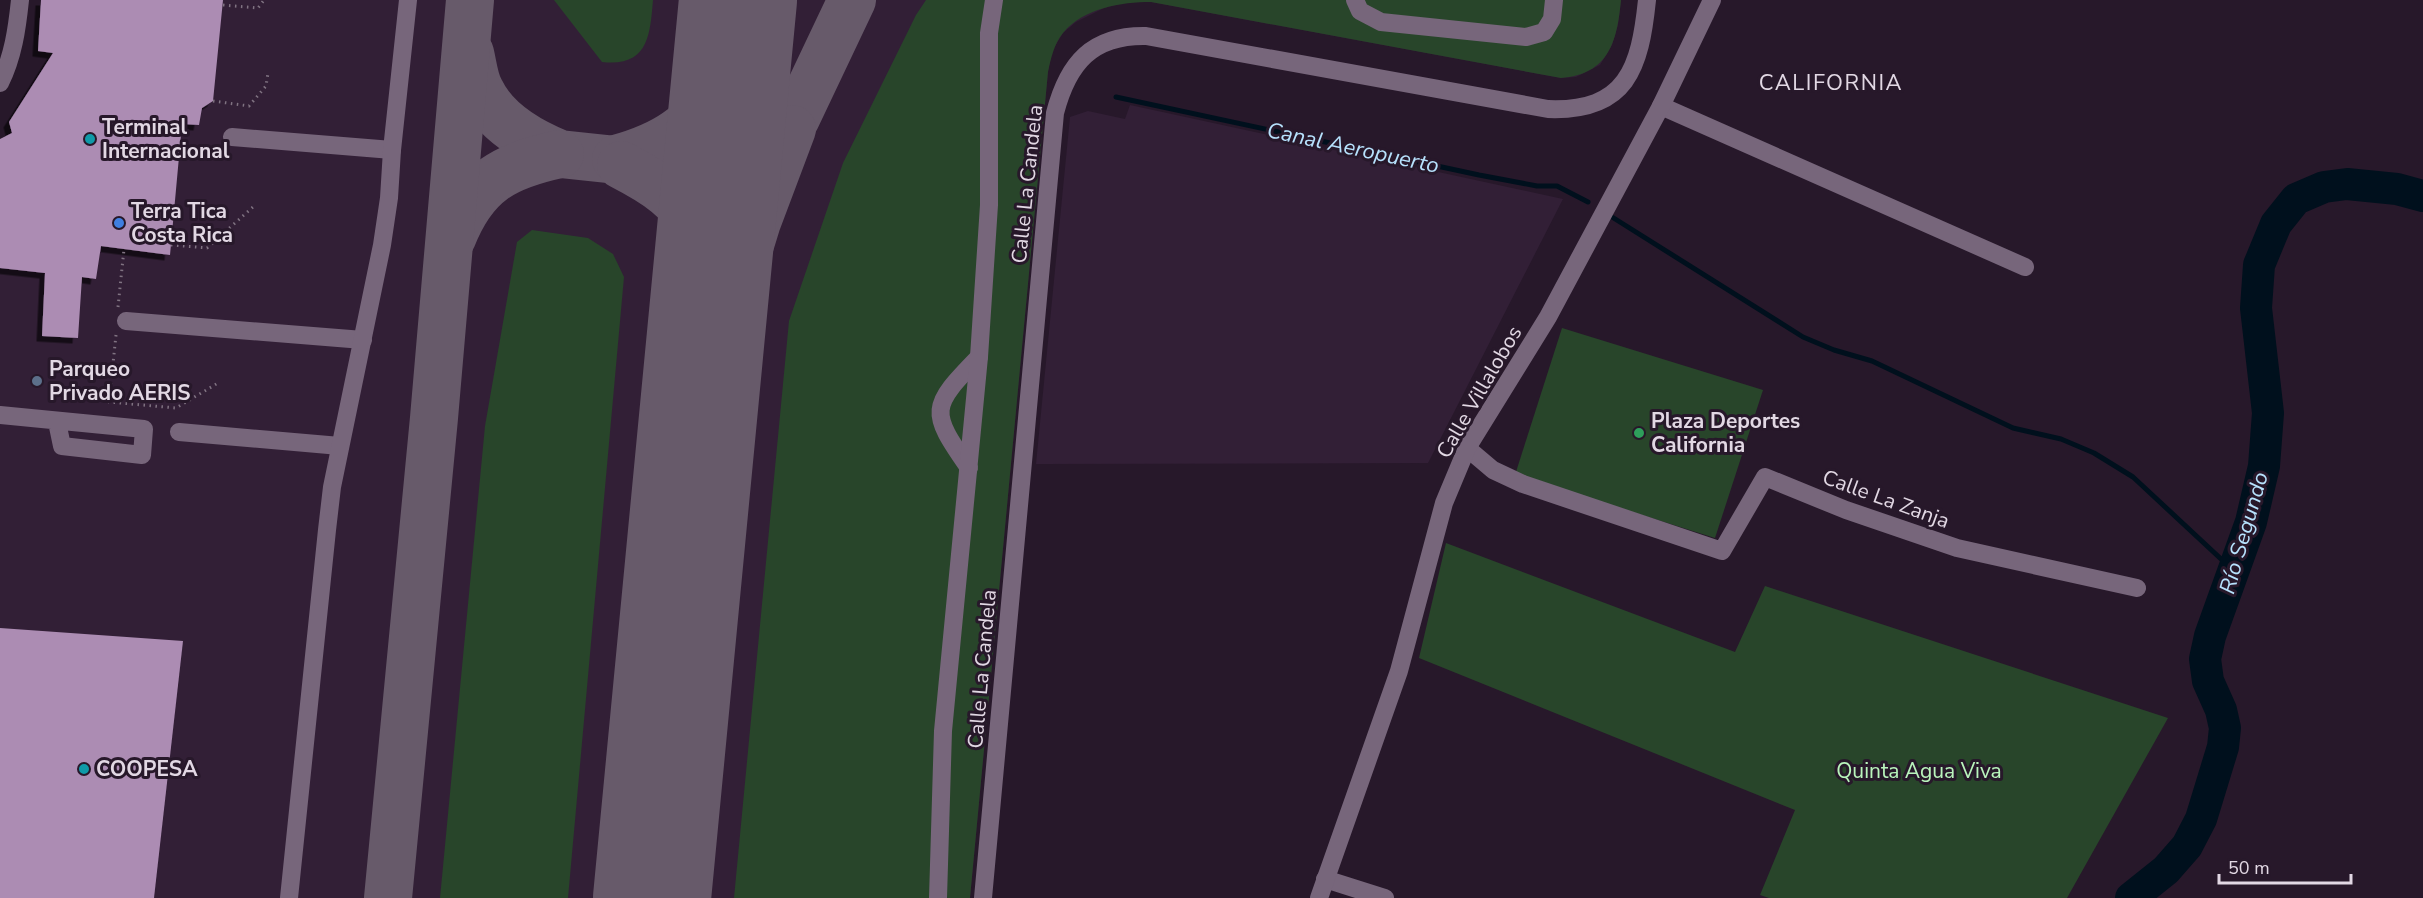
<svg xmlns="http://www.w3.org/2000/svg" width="2423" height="898" font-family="'Nunito Sans',sans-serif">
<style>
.built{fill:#321f36}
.green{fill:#28452a}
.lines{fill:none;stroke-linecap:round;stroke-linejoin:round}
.stream{stroke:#00101d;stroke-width:5}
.river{stroke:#00101d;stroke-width:32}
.taxiway{stroke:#675a6a;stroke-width:48}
.runway{stroke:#675a6a;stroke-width:118}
.building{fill:#ac8cb3;filter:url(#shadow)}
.path{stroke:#807382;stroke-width:3;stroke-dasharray:1.5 4.5;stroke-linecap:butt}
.minor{stroke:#77667b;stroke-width:18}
.culture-dot{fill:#0f9aa8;stroke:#27182a;stroke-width:2}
.shop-dot{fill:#3f7fe0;stroke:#27182a;stroke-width:2}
.service-dot{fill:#5c6f8a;stroke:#27182a;stroke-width:2}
.leisure-dot{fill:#2e9e5b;stroke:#27182a;stroke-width:2}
.labels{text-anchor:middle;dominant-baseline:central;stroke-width:6;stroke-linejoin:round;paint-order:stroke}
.poi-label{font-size:21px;font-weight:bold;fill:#e2d8e4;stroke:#27182a;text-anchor:start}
.street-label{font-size:21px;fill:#e2d8e4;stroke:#27182a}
.park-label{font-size:21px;fill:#b9f5bc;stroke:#27182a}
.neighbourhood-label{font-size:22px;letter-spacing:1.5px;fill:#e2d8e4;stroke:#27182a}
.water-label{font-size:22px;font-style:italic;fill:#b7e2fd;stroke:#27182a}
</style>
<defs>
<filter id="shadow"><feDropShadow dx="-5.5" dy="5.5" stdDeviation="0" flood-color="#0009"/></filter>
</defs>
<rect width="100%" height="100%" fill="#27182a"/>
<g class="built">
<polygon points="41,0 1621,0 1618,25 1612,45 1600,65 1576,77 1561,78 1151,2 1128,2 1104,8 1076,22 1063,33 1052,51 1048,72 970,898 0,898 0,188 12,133 9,122 53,53 38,51"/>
<polygon points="1130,105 1563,199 1428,463 1036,464 1070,117 1088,111 1125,119"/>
</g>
<g class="green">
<path d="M 554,0 L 653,0 C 650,36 648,67 602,62 Z"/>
<path d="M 926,0 L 1621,0 C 1617,42 1609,74 1561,78 L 1151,2 C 1121,2 1084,8 1063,33 C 1054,44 1051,58 1048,72 L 970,898 L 734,898 L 789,321 L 843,163 L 916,15 Z"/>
<polygon points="532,230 588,238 613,254 624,277 568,898 440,898 485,426 517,242"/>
<polygon points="1562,328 1763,390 1715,538 1515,475"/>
<polygon points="1446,543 1735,652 1765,586 2168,718 2067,898 1769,898 1760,895 1795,810 1419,658"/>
</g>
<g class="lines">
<g class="stream">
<polyline points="1116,97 1479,175 1537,186 1557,186 1588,202"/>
<polyline points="1612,217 1803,337 1834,350 1872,361 2013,428 2061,439 2094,453 2133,477 2235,572"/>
</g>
<polyline class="river" points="2131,898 2166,870 2187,846 2201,819 2223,747 2225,728 2221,710 2208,681 2205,659 2210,636 2251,522 2264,466 2268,413 2256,308 2259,265 2276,224 2296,199 2324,187 2347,184 2397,189 2423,196"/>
<g class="taxiway">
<path d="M 470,53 C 473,65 474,79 480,90 C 495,122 528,141 560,154 L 720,171 L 760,158 L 780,141 L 796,118 L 852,0"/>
<path d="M 616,159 C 663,146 697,127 719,81 C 727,62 731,39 736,19"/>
<path d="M 621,165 C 654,182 684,200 700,235 C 706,247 707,263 710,277"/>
<path d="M 452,238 C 474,182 504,166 560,154"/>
<polyline points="693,462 736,290 757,222 792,129"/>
<polyline points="388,898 434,418 470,0"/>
</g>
<polyline class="runway" points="652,898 738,0"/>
</g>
<g class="building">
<polygon points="41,0 223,0 213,101 202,108 199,125 182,124 170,255 101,246 96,279 82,277 78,338 42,336 45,273 0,268 0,139 12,133 9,122 53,53 38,51"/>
<polygon points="0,628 183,641 154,898 0,898"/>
</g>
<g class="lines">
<g class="path">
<polyline points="223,5 258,8 264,0"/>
<polyline points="213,101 249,106 266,86 268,73"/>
<polyline points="171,245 207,248 253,207"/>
<polyline points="118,307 124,249"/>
<polyline points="116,335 109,402 176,408 218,383"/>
</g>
<g class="minor">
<polyline points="1355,0 1360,11 1381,22 1526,37 1544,32 1552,19 1554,0"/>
<path d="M 0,83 C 13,57 17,29 20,0"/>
<polyline points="1661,106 2025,267"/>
<polyline points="232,137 392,150"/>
<polyline points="126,321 363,340"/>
<polyline points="0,415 144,429 142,455 62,446 57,422"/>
<polyline points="179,432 340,446"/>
<polyline points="1467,448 1493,470 1523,484 1722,551 1765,477 1846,510 1957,548 2137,588"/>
<path d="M 969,468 C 929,411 930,407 979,357"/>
<polyline points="1325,879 1385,898"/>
<polyline points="289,898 327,530 332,487 382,245 389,198 392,150 408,0"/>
<polyline points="938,898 943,731 979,357 989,205 989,33 994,0"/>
<path d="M 983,898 L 1055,113 C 1068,63 1092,35 1146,36 L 1548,109 C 1627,112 1640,68 1647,0"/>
<polyline points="1319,898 1399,671 1444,503 1467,448 1548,317 1661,106 1712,0"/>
</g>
</g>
<g class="culture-dot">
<circle cx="90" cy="139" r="6"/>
<circle cx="84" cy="769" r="6"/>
</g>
<circle class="shop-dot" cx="119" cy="223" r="6"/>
<circle class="service-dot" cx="37" cy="381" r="6"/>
<circle class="leisure-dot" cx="1639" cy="433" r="6"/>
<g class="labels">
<g class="poi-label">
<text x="102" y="127">Terminal<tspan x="102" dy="24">Internacional</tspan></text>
<text x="131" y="211">Terra Tica<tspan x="131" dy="24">Costa Rica</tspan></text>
<text x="49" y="369">Parqueo<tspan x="49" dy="24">Privado AERIS</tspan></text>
<text x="1651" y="421">Plaza Deportes<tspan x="1651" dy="24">California</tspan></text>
<text x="96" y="769">COOPESA</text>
</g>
<g class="street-label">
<text transform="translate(1027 184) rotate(-84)">Calle La Candela</text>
<text transform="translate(1479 392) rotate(-60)">Calle Villalobos</text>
<text transform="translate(1886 499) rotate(20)">Calle La Zanja</text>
<text transform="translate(982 669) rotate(-85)">Calle La Candela</text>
</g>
<g class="park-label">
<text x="1919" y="771">Quinta Agua Viva</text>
</g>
<g class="neighbourhood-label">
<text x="1831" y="83">CALIFORNIA</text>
</g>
<g class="water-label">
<text transform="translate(1353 148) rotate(12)">Canal Aeropuerto</text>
<text transform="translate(2244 533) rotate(-74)">Río Segundo</text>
</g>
</g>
<path d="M2219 874v9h132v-9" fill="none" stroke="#e2d8e4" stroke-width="3"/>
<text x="2228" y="874" font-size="18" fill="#e2d8e4" stroke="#27182a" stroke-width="4.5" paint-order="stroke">50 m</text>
</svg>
